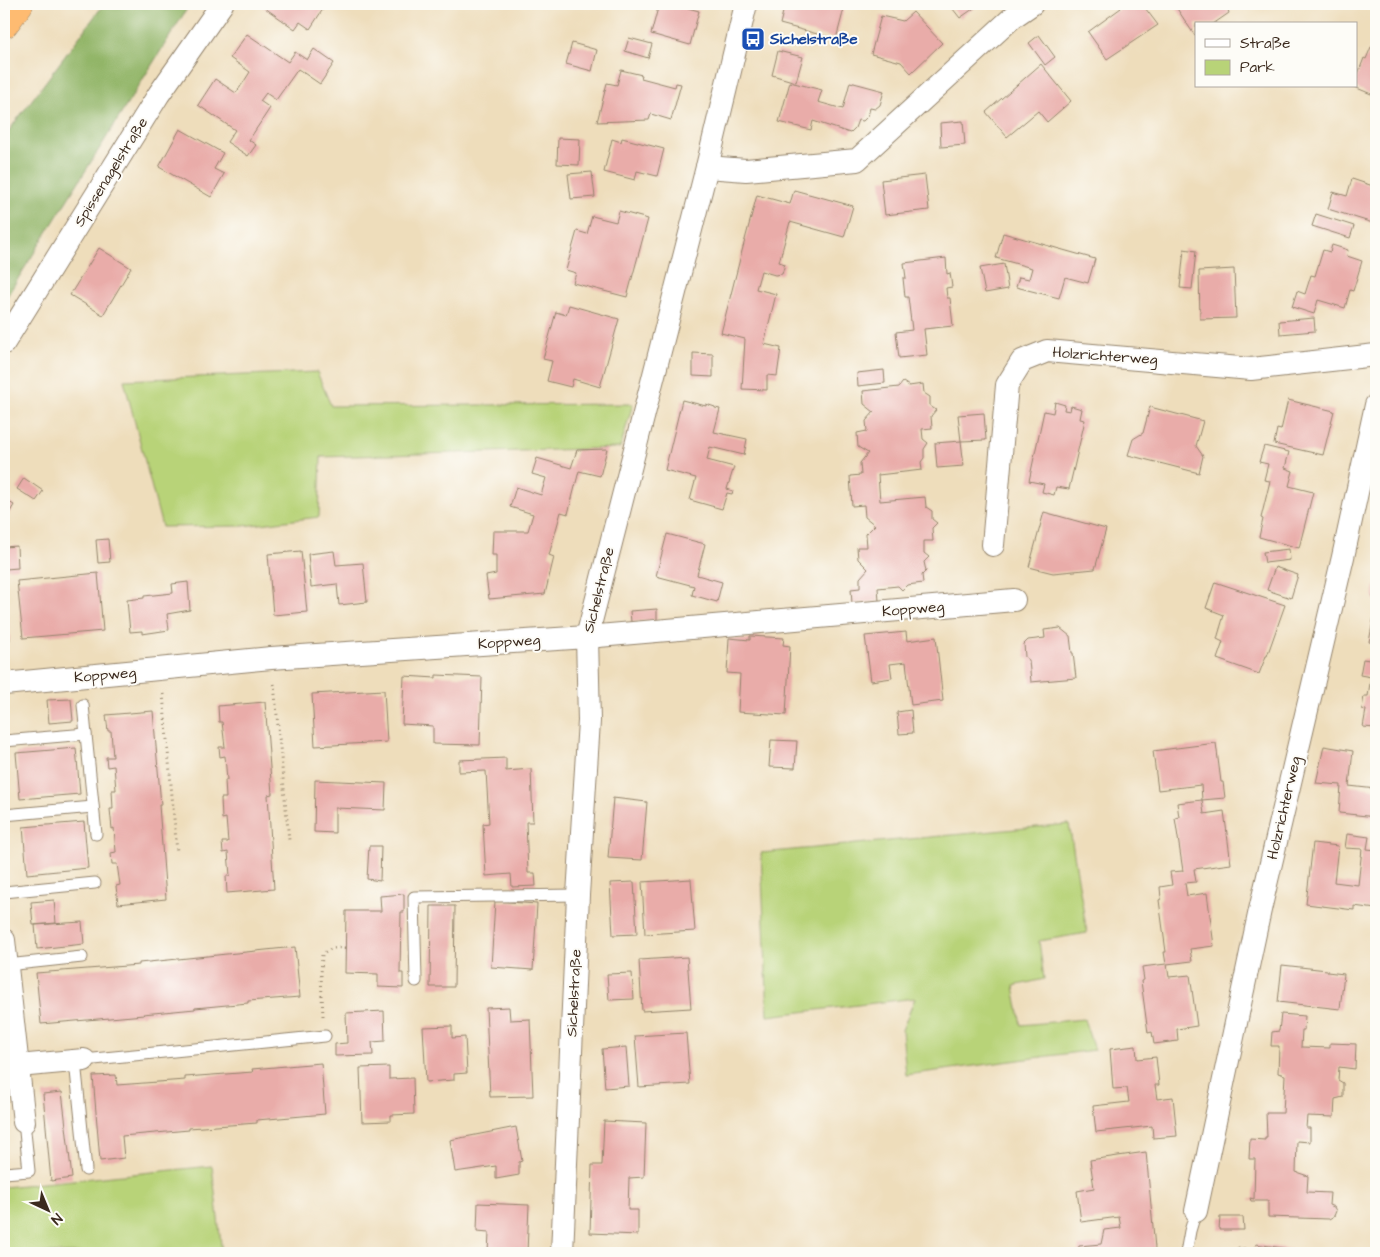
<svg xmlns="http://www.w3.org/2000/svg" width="1380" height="1257" font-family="'Architects Daughter',sans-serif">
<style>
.green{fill:#b8d378;stroke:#7a7e4b}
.forest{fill:#92b568;stroke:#667043}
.building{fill:#e9aca9}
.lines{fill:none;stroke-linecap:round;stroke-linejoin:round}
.service-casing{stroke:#94846c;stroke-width:13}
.minor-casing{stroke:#94846c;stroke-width:24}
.motorway-casing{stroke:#94846c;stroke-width:29}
.path{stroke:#94846c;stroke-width:3;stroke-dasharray:1 4;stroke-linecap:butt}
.service{stroke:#fff;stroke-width:11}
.minor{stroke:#fff;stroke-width:22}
.motorway{stroke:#febb71;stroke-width:28}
.labels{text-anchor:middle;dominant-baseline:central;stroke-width:4;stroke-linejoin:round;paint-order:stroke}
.transit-label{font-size:15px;font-weight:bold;fill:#164399;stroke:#fdfcf7;text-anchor:start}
.street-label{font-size:15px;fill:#3b2a1e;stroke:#fdfcf7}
</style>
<rect width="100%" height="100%" fill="#fdfcf7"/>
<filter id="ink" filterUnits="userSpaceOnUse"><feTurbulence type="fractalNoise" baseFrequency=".02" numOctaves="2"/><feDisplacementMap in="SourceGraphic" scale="10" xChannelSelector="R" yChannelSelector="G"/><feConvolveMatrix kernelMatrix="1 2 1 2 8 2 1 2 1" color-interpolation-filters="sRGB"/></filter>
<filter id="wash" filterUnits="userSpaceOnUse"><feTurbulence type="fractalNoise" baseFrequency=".0096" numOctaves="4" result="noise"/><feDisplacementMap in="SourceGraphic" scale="20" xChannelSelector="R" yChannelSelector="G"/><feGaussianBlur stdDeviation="1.12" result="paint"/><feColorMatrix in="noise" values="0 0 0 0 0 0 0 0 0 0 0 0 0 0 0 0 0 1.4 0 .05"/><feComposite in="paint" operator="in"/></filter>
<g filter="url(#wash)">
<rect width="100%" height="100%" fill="#edb"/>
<g class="green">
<polygon points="317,372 331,406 633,404 620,448 321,457 319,517 243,526 162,527 124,380"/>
<polygon points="1069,824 1087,933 1039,941 1044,979 1014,986 1021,1025 1084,1019 1094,1050 906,1075 902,1030 915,998 768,1016 761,853"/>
<polygon points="212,1166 222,1253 4,1253 4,1187"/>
</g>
<polygon class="forest" points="104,4 190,4 4,301 4,137"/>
<g id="blocks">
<g class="building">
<polygon points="264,4 321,4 325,6 310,29 300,22 295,29 262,6"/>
<polygon points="659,4 673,4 699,11 690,45 651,34"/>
<polygon points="785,4 845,5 836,39 780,24"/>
<polygon points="949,4 980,4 960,18"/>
<polygon points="1125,4 1142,4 1158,25 1107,59 1088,32 1121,8 1120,7"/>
<polygon points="1174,4 1240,4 1228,10 1229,13 1213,24 1196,24 1195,36"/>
<polygon points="913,12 942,43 911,73 901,62 871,54 881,16 903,21"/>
<polygon points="247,34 288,62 295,52 307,60 314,49 334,63 320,84 298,69 276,100 266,93 260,101 270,108 249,140 256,145 248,156 227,142 235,130 198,105 215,79 236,93 243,83 250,72 230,58"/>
<polygon points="1039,35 1055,57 1045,65 1029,43"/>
<polygon points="629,38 652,44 648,58 625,51"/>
<polygon points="572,43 597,50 592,71 566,64"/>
<polygon points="1371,47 1376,49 1376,96 1352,86 1356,86 1356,79 1364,58 1366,59"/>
<polygon points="778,51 803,57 796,82 772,75"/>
<polygon points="1041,64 1071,101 1047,122 1038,111 1007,137 986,112"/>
<polygon points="621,70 642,75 641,78 675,87 676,83 681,84 671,120 651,114 649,120 597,122 607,83 617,85"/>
<polygon points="790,82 822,90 818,102 843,109 850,82 884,91 880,105 875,109 870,108 868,116 863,121 858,120 855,128 850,133 813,121 811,130 779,122"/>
<polygon points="963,121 965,145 941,147 940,123"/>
<polygon points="180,129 223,153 214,169 224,174 211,197 159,167"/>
<polygon points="558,138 580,139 579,165 557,164"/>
<polygon points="622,138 664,149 657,176 637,171 635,180 604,172 612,139 621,142"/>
<polygon points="592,172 595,197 571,199 568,174"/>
<polygon points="925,175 929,210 885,215 881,180"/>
<polygon points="1352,179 1376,187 1376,224 1328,209 1333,192 1347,196"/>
<polygon points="794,190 853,206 844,237 790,222 779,262 785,264 782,274 775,275 761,271 756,289 776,294 764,344 781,348 777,376 767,375 767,390 742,389 745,339 721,333 742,251 757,195 790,204"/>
<polygon points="619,211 648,219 627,297 573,283 576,273 566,270 577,231 587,234 592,216 616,222"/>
<polygon points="1316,214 1354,226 1350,238 1312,226"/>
<polygon points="1003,233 1095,259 1088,283 1065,277 1059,298 1016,287 1019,277 1029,279 1032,268 996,258"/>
<polygon points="1332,245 1348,250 1347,256 1362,261 1353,291 1350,290 1345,308 1318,300 1314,314 1292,307 1297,291 1305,294 1311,275 1315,276 1323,250 1330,252"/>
<polygon points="99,248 131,268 103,315 70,295"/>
<polygon points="1184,249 1196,251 1192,289 1180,288"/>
<polygon points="946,258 947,274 950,273 952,287 946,288 947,298 950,298 953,326 924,329 927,355 899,358 896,332 912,330 908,297 905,297 903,278 906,278 904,263"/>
<polygon points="1004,264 1008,289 985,293 980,268"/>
<polygon points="1234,269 1236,318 1200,319 1199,271"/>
<polygon points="569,305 619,319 600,387 573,379 571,387 547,381 552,361 543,359 556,312 566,315"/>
<polygon points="1314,318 1315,331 1280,334 1279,321"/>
<polygon points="693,353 713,354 713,377 693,376"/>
<polygon points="884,370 885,383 858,386 857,373"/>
<polygon points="903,382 909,386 923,384 924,393 930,397 930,406 936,410 931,416 932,428 922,429 923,439 928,443 924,449 924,458 921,462 922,470 878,475 880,501 925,497 926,507 932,511 932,519 937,523 932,528 933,541 924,541 924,553 929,557 924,562 926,571 922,575 923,583 907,585 902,590 898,586 878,588 879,601 852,604 851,589 860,588 860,578 868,569 858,559 857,547 867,547 866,534 875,525 865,517 864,505 852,506 850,476 861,475 860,463 868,453 858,447 857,433 867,431 866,421 874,412 864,404 863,391 899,387"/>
<polygon points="682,400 706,406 706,404 715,407 715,408 720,409 714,432 747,439 744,455 710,447 707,460 734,467 727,489 733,491 732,494 727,493 722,509 690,500 696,478 665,470"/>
<polygon points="1288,400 1334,411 1323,455 1274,444 1277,429 1281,430"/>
<polygon points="1055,402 1065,405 1064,410 1070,411 1071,406 1082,409 1080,419 1085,420 1069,489 1056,487 1054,495 1042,492 1044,484 1029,481 1044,411 1053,413"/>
<polygon points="1150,407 1203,421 1196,446 1203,456 1199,473 1128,455 1133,439 1143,433"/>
<polygon points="984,413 986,440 961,441 958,415"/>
<polygon points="961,441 964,466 937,468 935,443"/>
<polygon points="1264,446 1289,452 1285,468 1293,471 1289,486 1313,492 1299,548 1259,537 1263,519 1261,518 1270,481 1264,480 1268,464 1259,462"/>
<polygon points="607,449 600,476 579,471 568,514 561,512 549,555 554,557 545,594 489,599 486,576 496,574 496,555 492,555 493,531 528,531 533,514 510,507 516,487 541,495 546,478 532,474 537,458 571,468 577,450"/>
<polygon points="24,478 43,491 36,501 17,489"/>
<polygon points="4,499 14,505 4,522"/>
<polygon points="1044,512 1106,529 1095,569 1053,573 1029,567"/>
<polygon points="667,534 705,544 697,575 722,582 717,602 692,595 694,586 656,576"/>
<polygon points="108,539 110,562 98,563 96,540"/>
<polygon points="17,546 18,568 6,569 4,547"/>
<polygon points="1289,549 1290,560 1265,563 1263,552"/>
<polygon points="301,551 307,612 273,615 268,554"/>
<polygon points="334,551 336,565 363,563 367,602 339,605 337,584 311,587 308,554"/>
<polygon points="1275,567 1298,575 1291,598 1267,590"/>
<polygon points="98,573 103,631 23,638 17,581"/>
<polygon points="188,582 190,610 167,614 169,630 142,634 142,631 130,632 127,600 144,598 144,596 173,593 172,584"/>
<polygon points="1215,582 1285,605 1267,656 1266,656 1259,674 1217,659 1223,642 1217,639 1224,615 1206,608"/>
<polygon points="1375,586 1376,586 1376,603 1373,597"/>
<polygon points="657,609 657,620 631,622 630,611"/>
<polygon points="1375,610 1376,610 1376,643 1369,642"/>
<polygon points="4,617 8,617 10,640 4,641"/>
<polygon points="1060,628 1070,636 1072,653 1073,653 1076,678 1031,682 1029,660 1025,657 1024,644 1028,640 1045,638 1044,630"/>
<polygon points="906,632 907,641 936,637 943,701 911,705 906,662 890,664 892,678 871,681 865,636"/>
<polygon points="750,636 784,638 783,645 790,646 786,715 738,712 740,674 727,673 729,638 750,640"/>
<polygon points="1363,659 1376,661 1376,728 1363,727 1366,710 1362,709 1364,696 1368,696 1371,677 1360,675"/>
<polygon points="436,675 482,677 480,745 433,744 433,726 402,724 404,676 436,678"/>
<polygon points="384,690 387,742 315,746 312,694"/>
<polygon points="71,699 73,721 49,723 47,700"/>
<polygon points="265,702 272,794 268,795 274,889 227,893 226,876 230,876 228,852 223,853 222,842 228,842 226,818 222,819 221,798 226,798 225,780 227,780 225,756 220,757 219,747 225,747 222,722 219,722 218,706"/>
<polygon points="911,710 913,733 899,734 897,712"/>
<polygon points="153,711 161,805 159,805 166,899 118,904 116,886 120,885 117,864 112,864 111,853 116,852 114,828 112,829 110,809 113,809 112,790 116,790 114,766 107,767 106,757 113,757 111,731 108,731 106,715"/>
<polygon points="771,740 797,741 795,768 769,767"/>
<polygon points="1216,743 1221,782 1223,782 1225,798 1202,800 1204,814 1224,811 1231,864 1194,869 1196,882 1185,883 1187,896 1207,893 1214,946 1190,949 1192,961 1167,964 1169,977 1190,975 1197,1026 1177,1029 1178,1041 1154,1044 1152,1032 1148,1033 1141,981 1144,980 1142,967 1166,964 1164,952 1166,952 1159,900 1161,899 1160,887 1172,885 1170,872 1183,871 1175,818 1179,817 1177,803 1202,800 1201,785 1158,790 1153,751"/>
<polygon points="1324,746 1353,751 1349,786 1376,789 1376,817 1339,813 1341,785 1316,783"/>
<polygon points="76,748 80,794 20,799 16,753"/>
<polygon points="506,758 506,771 531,769 533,822 526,822 528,873 535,873 536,886 512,887 511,874 486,876 483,824 489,823 486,771 459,772 459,760"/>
<polygon points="315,780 386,783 385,810 335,808 335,833 314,832"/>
<polygon points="613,798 647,802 642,860 608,858"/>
<polygon points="84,822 88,868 27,874 23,827"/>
<polygon points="1347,834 1369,837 1367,849 1376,850 1376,909 1354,906 1354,910 1306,904 1313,843 1338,846 1334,882 1358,885 1362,849 1345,848"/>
<polygon points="369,846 381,846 380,881 367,879"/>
<polygon points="691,879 695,931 645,934 642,882"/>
<polygon points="634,882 637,934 613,935 610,883"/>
<polygon points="404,894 404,912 401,912 400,973 403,973 403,988 378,987 378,974 345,973 346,911 381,911 380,896"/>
<polygon points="54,900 56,923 33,925 31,902"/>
<polygon points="495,901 537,904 533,970 491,967"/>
<polygon points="431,906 455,906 454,987 430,987"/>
<polygon points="82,922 84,944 37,949 35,925"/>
<polygon points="295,947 300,997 248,1001 248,1003 195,1008 195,1009 143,1014 144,1015 41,1024 36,973 139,965 139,963"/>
<polygon points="687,957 691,1008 642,1011 639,960"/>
<polygon points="1282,965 1327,970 1327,972 1344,974 1340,1009 1278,1002"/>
<polygon points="632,973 634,999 609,1000 607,974"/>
<polygon points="509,1007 510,1020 530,1019 533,1096 490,1097 486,1008"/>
<polygon points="384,1011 385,1041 372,1042 373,1055 335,1056 335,1044 347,1043 346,1013"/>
<polygon points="1281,1014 1305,1016 1304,1030 1302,1030 1301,1047 1330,1048 1330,1043 1356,1044 1355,1069 1339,1067 1338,1080 1343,1083 1343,1097 1335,1099 1334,1117 1307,1116 1306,1128 1310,1128 1310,1142 1297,1141 1296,1172 1308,1176 1307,1192 1330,1193 1329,1205 1334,1207 1336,1211 1334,1216 1329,1219 1268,1217 1268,1201 1251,1201 1250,1198 1254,1199 1255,1159 1249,1159 1250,1139 1265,1140 1265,1137 1267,1137 1266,1113 1283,1113 1285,1075 1278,1073 1279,1046 1271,1046 1272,1032 1279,1031"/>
<polygon points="452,1026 452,1038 465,1037 467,1073 454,1074 454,1080 426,1082 423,1027"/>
<polygon points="686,1033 690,1084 639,1087 635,1036"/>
<polygon points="1136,1046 1137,1059 1156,1057 1159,1085 1155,1085 1157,1099 1173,1097 1177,1136 1153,1138 1152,1126 1096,1132 1093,1106 1129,1102 1127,1088 1113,1089 1110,1049"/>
<polygon points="626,1047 629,1086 605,1088 602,1049"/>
<polygon points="321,1063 325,1114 257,1120 257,1123 189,1128 189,1130 122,1136 124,1158 100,1161 93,1076 116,1075 117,1085 185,1080 185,1077 253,1072 252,1069"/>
<polygon points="389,1067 389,1079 413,1078 414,1114 391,1115 391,1121 362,1122 360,1068"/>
<polygon points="62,1092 72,1178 51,1181 43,1094"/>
<polygon points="604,1121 646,1123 644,1177 629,1178 628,1210 638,1210 638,1235 590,1233 592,1165 602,1165"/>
<polygon points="516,1127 522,1161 519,1162 519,1175 496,1179 496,1166 455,1172 450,1140"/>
<polygon points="1146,1152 1155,1248 1154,1253 1078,1253 1079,1246 1101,1244 1104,1230 1121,1228 1119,1217 1081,1222 1077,1191 1094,1188 1090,1160"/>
<polygon points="478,1203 529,1205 527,1253 488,1253 489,1232 477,1231"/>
<polygon points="1220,1217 1243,1217 1244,1230 1219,1230"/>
<polygon points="1256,1244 1309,1252 1309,1253 1237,1253 1238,1247 1255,1250"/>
</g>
</g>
</g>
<g filter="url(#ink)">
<use href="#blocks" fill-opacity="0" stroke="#94846c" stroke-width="1"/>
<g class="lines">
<g class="service-casing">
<g id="service">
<polyline points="83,705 96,834"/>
<polyline points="4,741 86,734"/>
<polyline points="4,815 93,807"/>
<polyline points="4,892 95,883"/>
<polyline points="7,965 82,957"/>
<polyline points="416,981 414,897 578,895"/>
<polyline points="84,1060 325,1036"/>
<polyline points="75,1061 86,1170"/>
<polyline points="4,1173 29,1171 24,1122"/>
<polyline points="1186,1253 1190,1231 1196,1211"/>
</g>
</g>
<g class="minor-casing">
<g id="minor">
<polyline points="707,167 746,170 857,160 1013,17 1032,4"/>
<polyline points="4,343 159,94 222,4"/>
<polyline points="993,545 1007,385 1022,361 1047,351 1251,369 1376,355"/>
<polyline points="4,684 271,658 587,637 1014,600"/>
<polyline points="4,940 24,1122"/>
<polyline points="18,1066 84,1060"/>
<polyline points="1196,1211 1260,910 1343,557 1376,405"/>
<polyline points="562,1253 578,895 589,721 587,637 707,167 746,4"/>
</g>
</g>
<g class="motorway-casing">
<polyline id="motorway" points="4,24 19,4"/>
</g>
<g class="path">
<polyline points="274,684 289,840"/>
<polyline points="163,694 177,852"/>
<path d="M 323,1016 L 321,976 L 322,955 C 330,948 334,947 345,948"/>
</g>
<use href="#service" class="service"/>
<use href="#minor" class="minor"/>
<use href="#motorway" class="motorway"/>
</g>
</g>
<defs>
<g id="bus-square" transform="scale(1.25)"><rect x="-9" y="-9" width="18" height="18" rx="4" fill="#1a4fb4" stroke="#fdfcf7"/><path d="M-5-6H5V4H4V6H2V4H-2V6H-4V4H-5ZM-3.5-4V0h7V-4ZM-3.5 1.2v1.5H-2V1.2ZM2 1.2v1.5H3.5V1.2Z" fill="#fff"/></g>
</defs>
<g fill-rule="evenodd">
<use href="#bus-square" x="753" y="39"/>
</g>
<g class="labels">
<g class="transit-label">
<text x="770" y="39">Sichelstraße</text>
</g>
<g class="street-label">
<text transform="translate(111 172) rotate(-58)">Spissenagelstraße</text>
<text transform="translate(1105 356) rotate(4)">Holzrichterweg</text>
<text transform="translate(599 590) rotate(-76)">Sichelstraße</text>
<text transform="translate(913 609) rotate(-5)">Koppweg</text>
<text transform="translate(509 642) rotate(-4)">Koppweg</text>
<text transform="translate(105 675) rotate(-5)">Koppweg</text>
<text transform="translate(1284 808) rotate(-77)">Holzrichterweg</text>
<text transform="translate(574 993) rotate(-87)">Sichelstraße</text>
</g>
</g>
<rect width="1380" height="1257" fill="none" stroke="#fdfcf7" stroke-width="20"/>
<rect x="1195" y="22" width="162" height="65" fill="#fdfcf7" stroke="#afa8a0"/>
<rect x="1205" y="39" width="25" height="8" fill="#ffffff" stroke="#afa8a0"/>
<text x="1240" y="48" font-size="15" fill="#3b2a1e">Straße</text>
<rect x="1205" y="60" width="25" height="15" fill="#b8d378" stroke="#afa8a0"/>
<text x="1240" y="72" font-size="15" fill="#3b2a1e">Park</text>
<g transform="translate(48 1210) rotate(136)" stroke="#fdfcf7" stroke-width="4" paint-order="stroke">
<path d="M0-4L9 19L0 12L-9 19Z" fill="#3b2a1e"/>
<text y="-8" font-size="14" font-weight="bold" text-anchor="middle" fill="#3b2a1e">N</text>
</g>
</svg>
